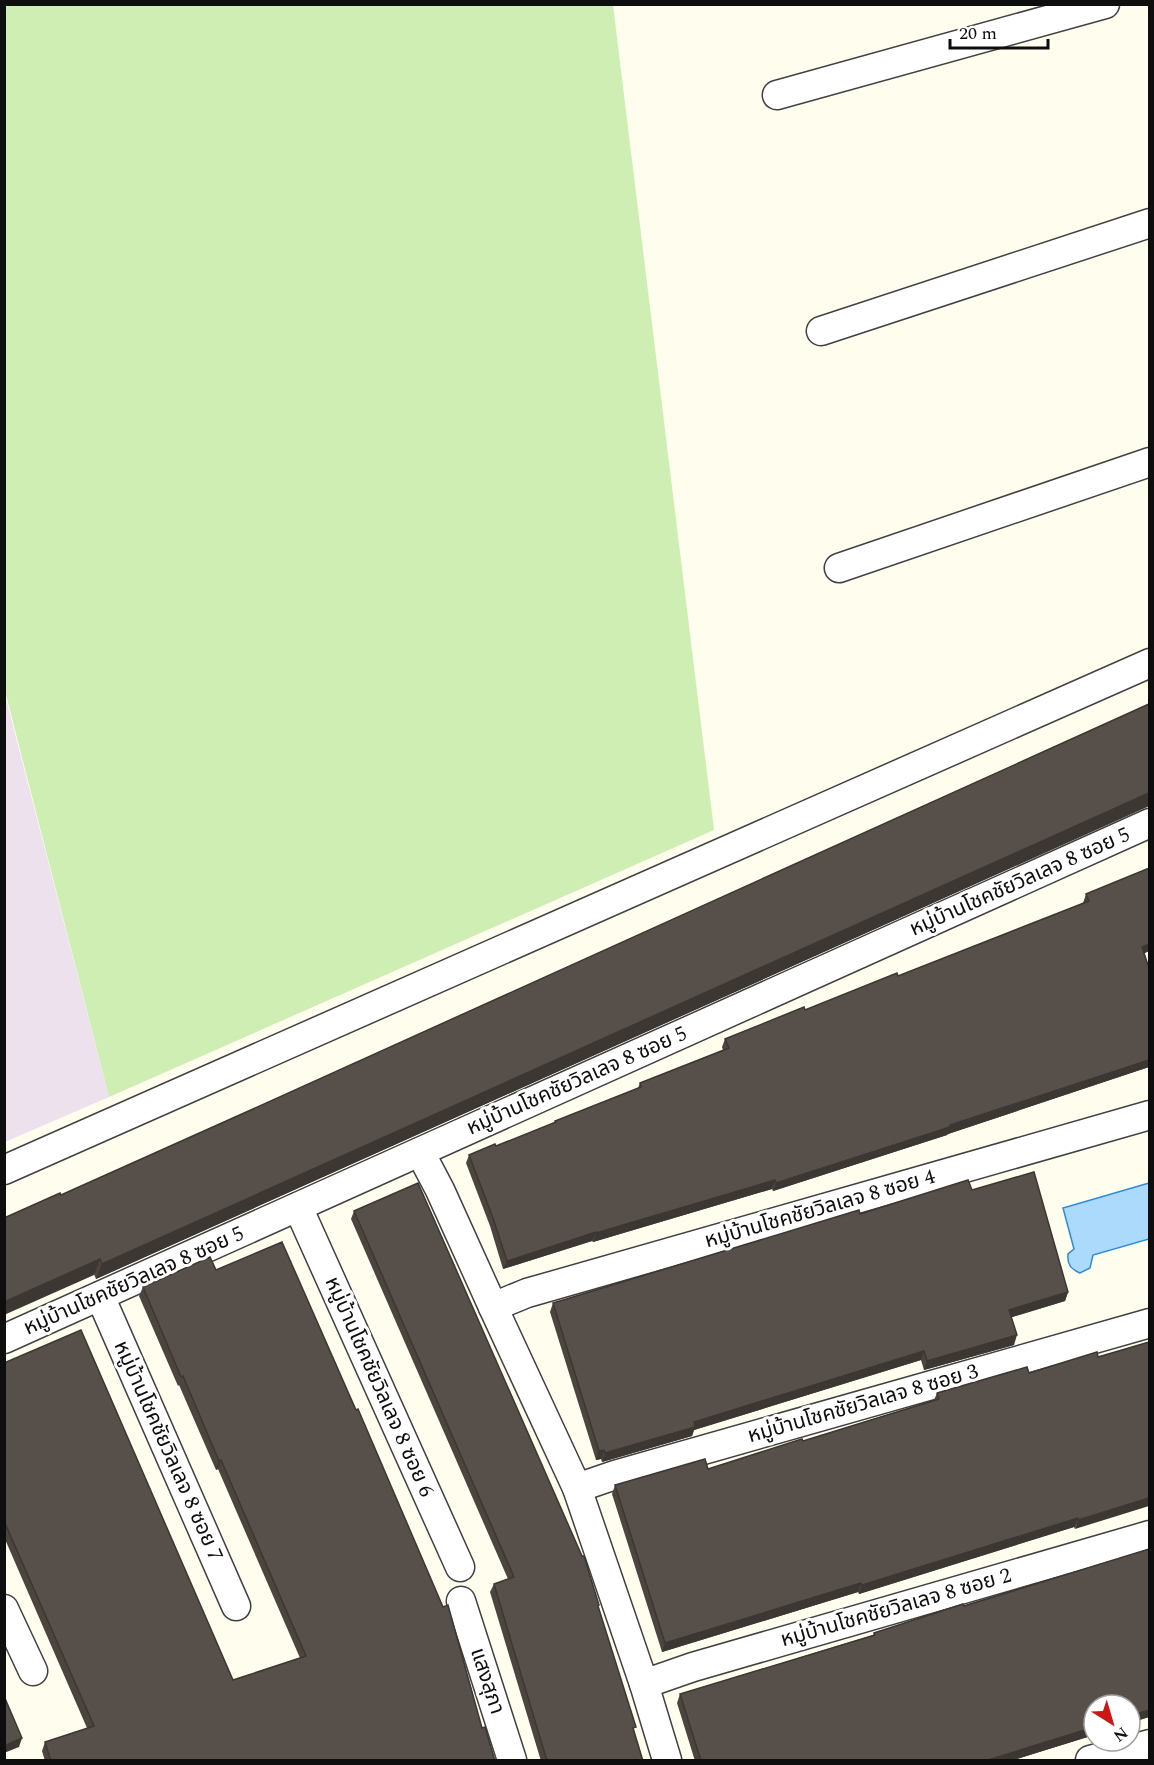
<svg xmlns="http://www.w3.org/2000/svg" width="1154" height="1765" font-family="Spectral,'Noto Sans Thai',serif">
<style>
.industrial{fill:#ede1ed}
.green{fill:#cfeeb3}
.water{fill:#acdafd;stroke:#2b8cdc;stroke-width:1.5}
.lines{fill:none;stroke-linecap:round;stroke-linejoin:round}
.minor-casing{stroke:#414141;stroke-width:31}
.minor{stroke:#fff;stroke-width:28}
.wall{fill:#4b443f}
.shaded-wall{fill:#3d3733}
.building{fill:#574f49;stroke:#3d3733;stroke-width:1.5}
.labels{text-anchor:middle;dominant-baseline:central;stroke-width:6;stroke-linejoin:round;paint-order:stroke}
.street-label{font-size:21px;fill:#0e0e0e;stroke:#fff}
</style>
<rect width="100%" height="100%" fill="#fffdee"/>
<polygon class="industrial" points="4,691 109,1097 5,1142 4,1142"/>
<polygon class="green" points="4,5 613,5 714,830 109,1097 5,691"/>
<path class="water" d="M 1149,1183 L 1149,1239 L 1093,1255 L 1090,1268 L 1080,1273 C 1071,1269 1067,1265 1068,1254 L 1074,1249 L 1063,1208 Z"/>
<g class="lines">
<g class="minor-casing">
<g id="minor">
<polyline points="777,95 1105,4"/>
<polyline points="821,331 1150,223"/>
<polyline points="839,568 1150,462"/>
<polyline points="420,1152 440,1190 493,1307 577,1488 644,1684 667,1760"/>
<polyline points="4,1170 1150,663"/>
<polyline points="298,1207 460,1567"/>
<polyline points="100,1296 236,1606"/>
<polyline points="493,1307 527,1293 1150,1115"/>
<polyline points="4,1339 1150,823"/>
<polyline points="577,1488 615,1475 1150,1323"/>
<polyline points="461,1601 512,1760"/>
<polyline points="4,1609 33,1671"/>
<polyline points="644,1684 693,1667 1150,1535"/>
<polyline points="1090,1760 1150,1744"/>
</g>
</g>
<use href="#minor" class="minor"/>
</g>
<g class="wall">
<polygon points="1149,704 1149,806 96,1279 61,1195 253,1109"/>
<polygon points="1086,894 1149,951 1144,953 1149,1067 948,1134 947,1135 773,1191 772,1189 593,1242 592,1241 503,1269 490,1226 466,1163 469,1155 496,1146 555,1123 555,1121 638,1088 640,1083 723,1050 722,1047 725,1039 898,976 1083,903"/>
<polygon points="972,1190 1068,1292 1065,1301 1012,1317 1014,1345 924,1370 921,1360 694,1430 692,1436 602,1462 601,1459 596,1460 550,1312 553,1303 860,1214"/>
<polygon points="354,1211 599,1605 598,1608 643,1761 541,1761 490,1592 494,1584 508,1579 351,1219"/>
<polygon points="216,1270 482,1728 495,1761 45,1761 42,1751 45,1742 87,1728 4,1537 4,1363 233,1680 300,1658 218,1469 216,1470 179,1385 178,1386 139,1296 143,1287"/>
<polygon points="1149,1342 1075,1529 1074,1527 859,1594 858,1592 662,1652 612,1494 615,1485 708,1469 803,1441 934,1400 937,1393 1098,1357"/>
<polygon points="1149,1549 1149,1717 1130,1723 1094,1705 1094,1735 1010,1761 695,1761 677,1703 680,1694 873,1635 874,1633"/>
</g>
<g class="shaded-wall">
<polygon points="1149,793 1149,806 96,1279 102,1264"/>
<polygon points="1149,944 1149,951 1139,956 1142,947"/>
<polygon points="1149,1060 1149,1067 948,1134 947,1135 773,1191 776,1183"/>
<polygon points="775,1180 772,1189 593,1242 596,1233"/>
<polygon points="596,1232 592,1241 503,1269 507,1261"/>
<polygon points="100,1259 94,1275 4,1315 4,1302"/>
<polygon points="1068,1292 1065,1301 1006,1319 1009,1310"/>
<polygon points="1017,1335 1014,1345 924,1370 927,1361"/>
<polygon points="924,1351 921,1360 694,1430 692,1436 602,1462 605,1453 694,1422"/>
<polygon points="604,1450 601,1459 596,1460 599,1451"/>
<polygon points="221,1460 218,1469 216,1470 219,1461"/>
<polygon points="1149,1498 1149,1506 1075,1529 1078,1520"/>
<polygon points="1078,1518 1074,1527 859,1594 862,1585"/>
<polygon points="861,1583 858,1592 662,1652 665,1643"/>
<polygon points="1149,1710 1149,1717 1130,1723 1130,1716"/>
<polygon points="1094,1727 1094,1735 1010,1761 985,1761"/>
<polygon points="22,1738 19,1747 4,1753 4,1746"/>
</g>
<g class="building">
<polygon points="1149,704 1149,793 102,1264 100,1259 4,1302 4,1218 60,1193 61,1195 253,1109"/>
<polygon points="1149,868 1149,944 1142,947 1149,968 1149,1060 950,1125 950,1127 776,1183 775,1180 596,1233 596,1232 507,1261 493,1218 469,1155 495,1144 496,1146 556,1122 555,1121 641,1087 640,1083 729,1048 725,1039 804,1007 805,1010 897,973 898,976 1089,901 1086,894"/>
<polygon points="1034,1172 1068,1292 1009,1310 1017,1335 927,1361 924,1351 694,1422 695,1427 605,1453 604,1450 599,1451 553,1303 859,1210 860,1214 968,1180 972,1190"/>
<polygon points="418,1183 582,1556 584,1556 599,1605 598,1606 636,1727 633,1728 643,1761 547,1761 494,1584 514,1577 354,1211"/>
<polygon points="282,1242 356,1410 358,1409 443,1607 448,1605 482,1728 485,1727 495,1761 51,1761 45,1742 94,1726 4,1521 4,1363 81,1330 233,1680 306,1656 221,1460 219,1461 183,1376 181,1377 143,1287 210,1257 216,1270"/>
<polygon points="1149,1342 1149,1498 1078,1520 1078,1518 862,1585 861,1583 665,1643 615,1485 705,1459 708,1469 802,1439 803,1441 939,1399 937,1393 1027,1367 1029,1373 1097,1352 1098,1357"/>
<polygon points="1149,1549 1149,1710 1130,1716 1130,1705 1094,1705 1094,1727 985,1761 701,1761 680,1694 875,1635 874,1633 963,1604 964,1606"/>
<polygon points="4,1696 22,1738 4,1746"/>
</g>
<g class="labels">
<g class="street-label">
<text transform="translate(1020 882) rotate(-24)">หมู่บ้านโชคชัยวิลเลจ 8 ซอย 5</text>
<text transform="translate(577 1081) rotate(-24)">หมู่บ้านโชคชัยวิลเลจ 8 ซอย 5</text>
<text transform="translate(820 1209) rotate(-16)">หมู่บ้านโชคชัยวิลเลจ 8 ซอย 4</text>
<text transform="translate(134 1281) rotate(-24)">หมู่บ้านโชคชัยวิลเลจ 8 ซอย 5</text>
<text transform="translate(379 1387) rotate(66)">หมู่บ้านโชคชัยวิลเลจ 8 ซอย 6</text>
<text transform="translate(863 1404) rotate(-16)">หมู่บ้านโชคชัยวิลเลจ 8 ซอย 3</text>
<text transform="translate(168 1451) rotate(66)">หมู่บ้านโชคชัยวิลเลจ 8 ซอย 7</text>
<text transform="translate(896 1608) rotate(-16)">หมู่บ้านโชคชัยวิลเลจ 8 ซอย 2</text>
<text transform="translate(487 1681) rotate(72)">แสงสุภา</text>
</g>
</g>
<rect width="1154" height="1765" fill="none" stroke="#0e0e0e" stroke-width="12"/>
<g transform="translate(1112 1723) rotate(143)"><circle r="28" fill="#ffffff" stroke="#9f9f9f" stroke-width="1.5"/>
<path d="M0-4.5L10 22L0 15L-10 22Z" fill="#cd1716"/>
<text y="-9" font-size="16" font-weight="bold" text-anchor="middle" fill="#0e0e0e">N</text>
</g>
<path d="M950 39v9h98v-9" fill="none" stroke="#0e0e0e" stroke-width="3"/>
<text x="959" y="39" font-size="18" fill="#0e0e0e" stroke="#ffffff" stroke-width="4.5" paint-order="stroke">20 m</text>
</svg>
